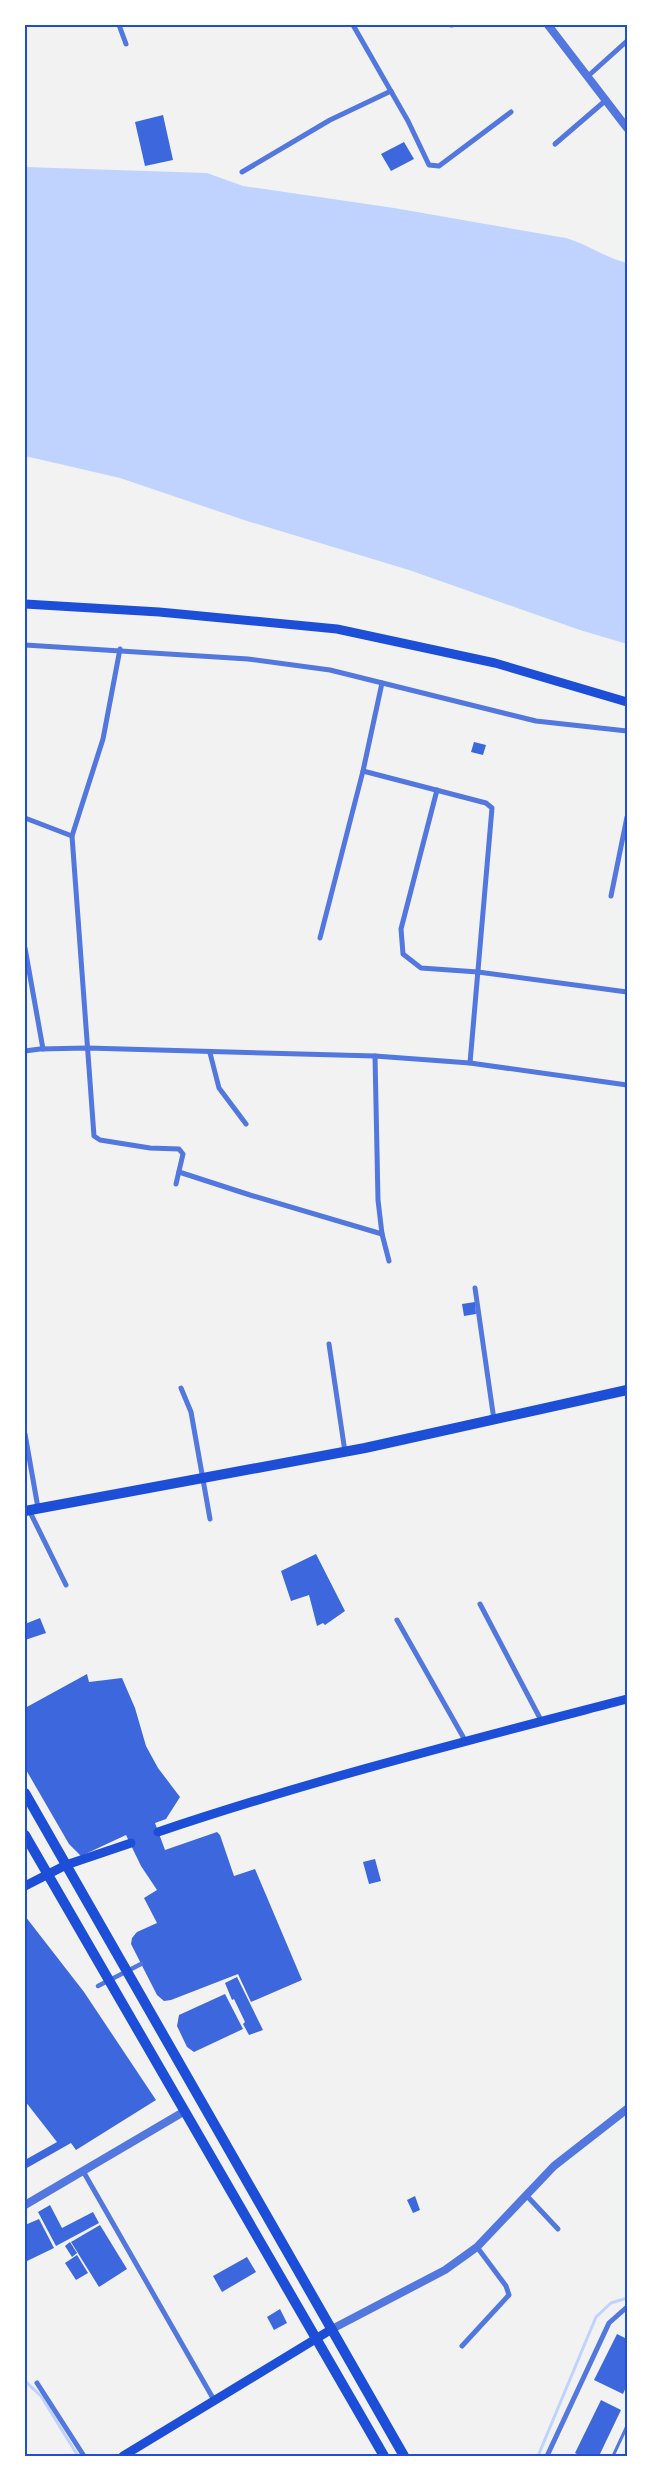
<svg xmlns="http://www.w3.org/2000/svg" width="652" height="2481" font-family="'Asap Condensed',sans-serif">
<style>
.water{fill:#bfd3fe}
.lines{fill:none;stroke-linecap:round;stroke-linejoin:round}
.stream{stroke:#bfd3fe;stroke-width:3}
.building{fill:#3d67dc}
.service{stroke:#5277de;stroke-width:3}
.pedestrian{stroke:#5277de;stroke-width:4.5}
.minor{stroke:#5277de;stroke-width:5}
.tertiary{stroke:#5277de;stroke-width:8}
.secondary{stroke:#1d4ed8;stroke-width:9}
.primary{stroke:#1d4ed8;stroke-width:10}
.trunk{stroke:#1d4ed8;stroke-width:10}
.neatline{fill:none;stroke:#1d4ed8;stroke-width:2}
</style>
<rect width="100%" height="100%" fill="#f2f2f2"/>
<path class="water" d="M 25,167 L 207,173 L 243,186 L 394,208 L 566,238 C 587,244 606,258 627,263 L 627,644 L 580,630 L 409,570 L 247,521 L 120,478 L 25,456 Z"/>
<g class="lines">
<g class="stream">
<polyline points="25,2381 41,2396 78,2456"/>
<polyline points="538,2456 596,2317 611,2303 627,2298"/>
</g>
</g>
<g class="building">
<polygon points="163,115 173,160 145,166 135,122"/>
<polygon points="404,142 414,159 391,171 381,154"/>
<polygon points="474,742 486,745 483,755 471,752"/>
<polygon points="475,1302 476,1314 464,1316 462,1304"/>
<polygon points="316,1554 345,1611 325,1625 323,1623 317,1626 309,1595 291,1601 281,1571"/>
<polygon points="40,1618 46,1633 25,1640 25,1624"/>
<polygon points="87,1674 89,1682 122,1678 135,1708 146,1746 158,1768 180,1797 166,1819 155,1823 165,1850 217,1832 220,1835 234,1876 255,1869 302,1980 251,2002 238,1974 171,2000 164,2001 157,1995 131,1944 132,1938 137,1932 157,1923 144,1898 157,1890 141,1866 126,1835 81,1856 69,1844 25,1768 25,1708"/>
<polygon points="375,1859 381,1881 369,1884 363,1862"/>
<polygon points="25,1916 84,1992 156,2100 76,2150 71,2143 25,2169 25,2160 57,2142 25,2101"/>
<polygon points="237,1977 263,2030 249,2035 243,2024 245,2022 234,1999 232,2000 225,1983"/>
<polygon points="225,1994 243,2029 194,2052 187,2047 177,2026 179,2015"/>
<polygon points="415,2196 420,2210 413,2213 407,2200"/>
<polygon points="50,2205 62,2228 93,2212 99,2223 56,2246 38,2212"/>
<polygon points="39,2219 54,2248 25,2262 25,2225"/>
<polygon points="100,2225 127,2269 99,2287 71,2242"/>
<polygon points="70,2242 77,2253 72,2257 65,2246"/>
<polygon points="77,2255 88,2273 76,2280 65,2263"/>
<polygon points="247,2257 256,2272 222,2292 213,2276"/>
<polygon points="280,2309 287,2323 274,2330 267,2317"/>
<polygon points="617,2334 627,2339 627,2385 623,2394 594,2380"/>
<polygon points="601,2400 621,2410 599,2456 581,2456 575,2453"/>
</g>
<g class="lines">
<polyline class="service" points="613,2456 627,2426"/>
<polyline class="pedestrian" points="98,1986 141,1964"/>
<g class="minor">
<polyline points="119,25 126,44"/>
<polyline points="353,25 408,121 429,165 439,166 511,112"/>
<polyline points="451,25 452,25"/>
<polyline points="587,77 627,41"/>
<polyline points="555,144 605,101"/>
<polyline points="242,172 330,120 391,91"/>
<polyline points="25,645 248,659 330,670 536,721 627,731"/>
<polyline points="120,649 103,739 72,836 94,1136 100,1140 150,1148 179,1149 183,1154 176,1184"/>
<polyline points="363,771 486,803 492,808 470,1063"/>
<polyline points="437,790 401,929 403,954 421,968 478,972 627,992"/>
<polyline points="25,818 72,836"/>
<polyline points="611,896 627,817"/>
<polyline points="320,938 363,771 382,683"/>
<polyline points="25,948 43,1049"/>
<polyline points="25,1051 40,1049 87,1048 375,1056 470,1063 627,1085"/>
<polyline points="210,1053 219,1088 246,1124"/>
<polyline points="375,1056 378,1200 382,1234 389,1261"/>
<polyline points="179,1172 250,1195 382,1234"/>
<polyline points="475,1288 494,1420"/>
<polyline points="329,1344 345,1452"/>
<polyline points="181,1388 191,1412 210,1519"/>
<polyline points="25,1434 38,1508"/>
<polyline points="29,1510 66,1585"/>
<polyline points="480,1604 542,1722"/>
<polyline points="397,1620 466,1742"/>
<polyline points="83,2171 214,2400"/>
<polyline points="526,2195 558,2229"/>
<polyline points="462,2346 509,2295 506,2286 477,2247"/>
<polyline points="37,2383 84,2456"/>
<polyline points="547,2456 609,2323 627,2307"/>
</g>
<g class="tertiary">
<polyline points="548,25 627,128"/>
<polyline points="25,2205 185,2111"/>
<polyline points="332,2329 445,2270 477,2247 554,2166 627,2109"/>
</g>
<g class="secondary">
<polyline points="25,604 159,612 337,629 495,663 627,702"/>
<path d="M 158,1832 C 312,1780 470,1740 627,1699"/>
<polyline points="25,1886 66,1865 131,1843"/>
<polyline points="123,2456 332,2329"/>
</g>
<polyline class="primary" points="25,1511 365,1448 627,1390"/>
<g class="trunk">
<polyline points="25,1793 404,2456"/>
<polyline points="25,1835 384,2456"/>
</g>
</g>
<rect width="652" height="2481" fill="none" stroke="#ffffff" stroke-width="52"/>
<rect x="26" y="26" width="600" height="2429" class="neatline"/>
</svg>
